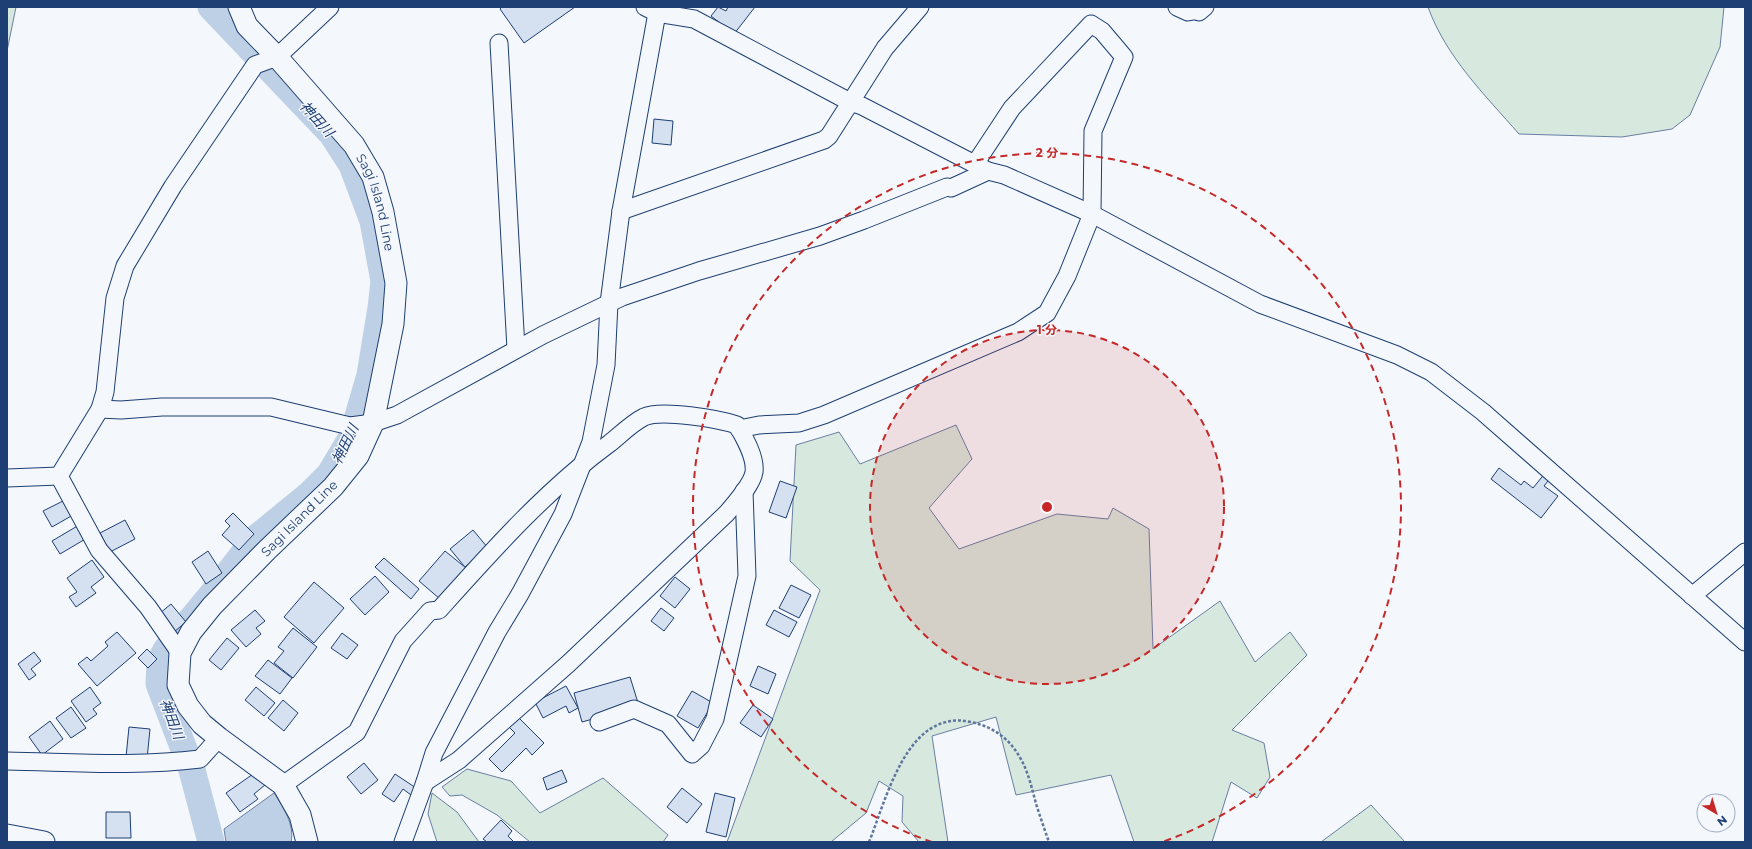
<svg xmlns="http://www.w3.org/2000/svg" width="1752" height="849" font-family="Montserrat,'Noto Sans JP',sans-serif">
<style>
.green{fill:#d7e8df;stroke:#687fa3}
.water{fill:#bed0e5;stroke:#687fa3}
.lines{fill:none;stroke-linecap:round;stroke-linejoin:round}
.river{stroke:#bed0e5;stroke-width:27}
.building{fill:#d5e0f0;stroke:#1d3f73}
.minor-casing{stroke:#1d3f73;stroke-width:19}
.major-casing{stroke:#1d3f73;stroke-width:23}
.path{stroke:#5e769c;stroke-width:2.5;stroke-dasharray:3 2;stroke-linecap:butt}
.minor{stroke:#f4f7fb;stroke-width:17}
.major{stroke:#f4f7fb;stroke-width:21}
.ring{fill:none;stroke:#c62828;stroke-width:2;stroke-dasharray:7 5}
.labels{text-anchor:middle;dominant-baseline:central;stroke-width:3;stroke-linejoin:round;paint-order:stroke}
.street-label{font-size:13px;fill:#1d3f73;stroke:#f4f7fb}
.water-label{font-size:14px;font-style:italic;fill:#1d3f73;stroke:#f4f7fb}
.centre{fill:#c62828;stroke:#f4f7fb;stroke-width:2}
.ring-label{font-size:12px;text-anchor:middle;font-weight:bold;fill:#c62828;stroke:#f4f7fb;stroke-width:3;stroke-linejoin:round;paint-order:stroke}
</style>
<rect width="100%" height="100%" fill="#f4f7fb"/>
<g class="green">
<polygon points="7,7 16,7 7,51"/>
<path d="M 1428,7 L 1724,7 L 1720,47 L 1690,115 L 1672,129 L 1622,137 L 1519,134 C 1485,95 1446,57 1428,7 Z"/>
<polygon points="956,425 972,459 929,508 959,549 1057,514 1108,519 1113,508 1149,529 1153,649 1220,601 1255,662 1290,632 1307,655 1232,730 1264,743 1270,777 1257,798 1231,782 1212,842 1134,842 1111,775 1016,795 996,717 932,736 948,842 919,842 902,822 903,796 879,781 866,813 831,842 727,842 820,590 790,561 796,445 839,432 860,464"/>
<polygon points="467,769 511,781 540,813 603,778 668,835 663,842 530,842 497,815 462,795 450,796 442,787"/>
<polygon points="432,793 457,812 479,842 437,842 428,814"/>
<polygon points="1371,805 1405,842 1321,842"/>
</g>
<path class="water" d="M 274,793 C 283,807 295,825 291,842 L 226,842 L 224,829 Z"/>
<g class="lines">
<polyline class="river" points="211,842 192,770 159,684 160,662 166,650 214,592 255,539 309,495 330,474 352,437 370,375 381,308 384,281 373,221 352,165 332,134 211,7"/>
</g>
<g class="building">
<polygon points="502,7 575,7 524,43 500,9"/>
<polygon points="718,7 726,11 728,7 755,7 734,34 711,16"/>
<polygon points="654,119 673,121 671,145 652,143"/>
<polygon points="1499,468 1521,485 1524,481 1533,488 1546,472 1552,476 1544,486 1558,496 1541,518 1491,479"/>
<polygon points="780,481 797,487 786,518 769,512"/>
<polygon points="65,500 73,515 52,527 43,511"/>
<polygon points="233,513 254,534 239,550 222,535 230,526 225,521"/>
<polygon points="125,520 135,539 110,552 100,533"/>
<polygon points="79,525 87,538 60,554 52,541"/>
<polygon points="473,530 488,548 465,567 450,549"/>
<polygon points="208,551 222,573 206,584 192,562"/>
<polygon points="445,551 466,568 440,599 419,581"/>
<polygon points="384,558 419,589 411,599 375,567"/>
<polygon points="92,560 104,577 91,587 96,593 76,607 69,597 77,592 67,578"/>
<polygon points="375,576 389,592 365,615 350,599"/>
<polygon points="675,577 690,589 675,608 660,596"/>
<polygon points="314,582 344,608 314,643 284,617"/>
<polygon points="791,585 811,595 799,618 779,608"/>
<polygon points="171,604 186,622 174,632 159,614"/>
<polygon points="661,608 674,618 664,631 651,621"/>
<polygon points="255,610 265,621 256,628 261,634 246,647 231,630"/>
<polygon points="774,610 797,622 789,637 766,625"/>
<polygon points="293,628 317,647 293,678 274,663 284,651 278,647"/>
<polygon points="117,632 136,653 97,686 78,664 87,657 91,661 108,646 105,642"/>
<polygon points="342,633 358,645 347,659 331,648"/>
<polygon points="227,638 239,648 221,670 209,660"/>
<polygon points="147,649 157,659 148,668 138,658"/>
<polygon points="34,652 41,661 31,669 36,675 29,680 18,664"/>
<polygon points="268,660 292,678 280,694 255,676"/>
<polygon points="758,666 776,674 768,694 750,686"/>
<polygon points="630,677 639,706 582,722 574,693"/>
<polygon points="566,686 578,708 569,713 566,706 543,718 535,702"/>
<polygon points="90,687 101,703 93,709 97,714 86,722 71,701"/>
<polygon points="256,687 275,703 264,716 245,700"/>
<polygon points="692,691 713,703 698,728 677,716"/>
<polygon points="283,700 298,713 284,731 268,718"/>
<polygon points="753,705 773,719 761,737 740,723"/>
<polygon points="71,707 86,728 71,738 56,718"/>
<polygon points="516,715 544,743 532,755 526,748 502,772 489,759 515,733 506,724"/>
<polygon points="50,721 63,739 42,755 29,737"/>
<polygon points="129,727 150,729 147,759 126,757"/>
<polygon points="364,763 378,780 361,794 347,777"/>
<polygon points="562,770 567,782 547,790 543,778"/>
<polygon points="256,772 265,785 254,794 258,799 240,812 226,793"/>
<polygon points="395,774 416,788 411,795 403,789 394,802 382,794"/>
<polygon points="682,788 702,804 687,823 667,807"/>
<polygon points="715,793 735,798 726,837 706,832"/>
<polygon points="106,812 130,812 131,838 106,838"/>
<polygon points="501,820 512,831 508,836 514,842 487,842 483,839"/>
</g>
<g class="lines">
<g class="minor-casing">
<g id="minor">
<polyline points="645,7 657,13 694,19 850,102 862,106 988,171 1004,175 1092,214 1260,304 1397,355 1431,372 1483,412 1745,642"/>
<polyline points="1177,7 1188,12 1199,10 1199,12 1205,7"/>
<polyline points="499,43 516,349"/>
<polyline points="621,211 824,140 829,136 885,48 920,7"/>
<polyline points="100,409 121,410 162,407 271,407 350,426 373,423 397,415 543,335 622,297 699,271 820,236 864,220 947,187 951,188 988,171"/>
<polyline points="739,429 759,425 799,423 824,415 1018,332 1047,313 1067,276 1092,214 1093,131 1124,57 1102,31 1091,24 1012,108 975,164"/>
<polyline points="59,476 100,409 105,392 115,298 125,266 173,186 255,65 277,57 330,7"/>
<polyline points="59,476 99,550 148,607 180,653"/>
<polyline points="7,478 59,476"/>
<polyline points="1692,596 1745,552"/>
<polyline points="599,722 634,709 668,724 692,754 701,746 715,719 747,576 744,491"/>
<path d="M 7,761 C 71,762 136,767 200,759 L 219,738"/>
<path d="M 283,785 L 357,732 L 403,641 L 430,611 L 439,610 C 492,551 546,490 610,443 C 620,435 632,423 644,417 C 661,409 719,419 737,425 C 744,437 756,457 754,472 C 752,485 735,503 727,513 L 568,664 L 459,760 L 425,782"/>
<polyline points="403,842 425,782 434,753 497,632 520,594 563,514 591,442 606,365 609,303 621,211 657,13 660,7"/>
</g>
</g>
<g class="major-casing">
<g id="major">
<path id="s1" d="M 239,7 L 247,26 L 277,57 L 354,145 L 373,177 L 383,212 L 396,283 L 393,324 L 373,423 L 358,456 L 333,487 L 267,550 L 212,606 L 191,632 L 180,653 L 178,685 L 188,706 L 202,724 L 219,738 L 283,785 L 300,815 L 307,842"/>
<polyline points="7,835 44,842"/>
</g>
</g>
<path class="path" d="M 869,842 C 887,798 907,708 971,722 C 991,726 1009,738 1019,756 C 1029,772 1032,790 1037,807 C 1041,819 1045,831 1049,842"/>
<use href="#minor" class="minor"/>
<use href="#major" class="major"/>
</g>
<circle cx="1047" cy="507" r="177" fill="#c62828" fill-opacity=".12"/>
<g class="ring">
<circle cx="1047" cy="507" r="177"/>
<path d="M932 842A354 354 0 1 1 1162 842"/>
</g>
<g class="labels">
<g class="street-label">
<text stroke="none"><textPath href="#s1" startOffset="243">Sagi Island Line</textPath></text>
<text transform="translate(299 518) rotate(-45)">Sagi Island Line</text>
</g>
<g class="water-label">
<text transform="translate(317 119) rotate(48)">神田川</text>
<text transform="translate(345 444) rotate(-64)">神田川</text>
<text transform="translate(172 719) rotate(69)">神田川</text>
</g>
</g>
<circle cx="1047" cy="507" r="6" class="centre"/>
<g class="ring-label">
<text x="1047" y="157">2 分</text>
<text x="1047" y="334">1 分</text>
</g>
<rect width="1752" height="849" fill="none" stroke="#1d3f73" stroke-width="16"/>
<g transform="translate(1716 813) rotate(142)"><circle r="19" fill="#f4f7fb" stroke="#9eadc5"/>
<path d="M0-3L7 15L0 10L-7 15Z" fill="#c62828"/>
<text y="-6" font-size="11" font-weight="bold" text-anchor="middle" fill="#1d3f73">N</text>
</g>
</svg>
